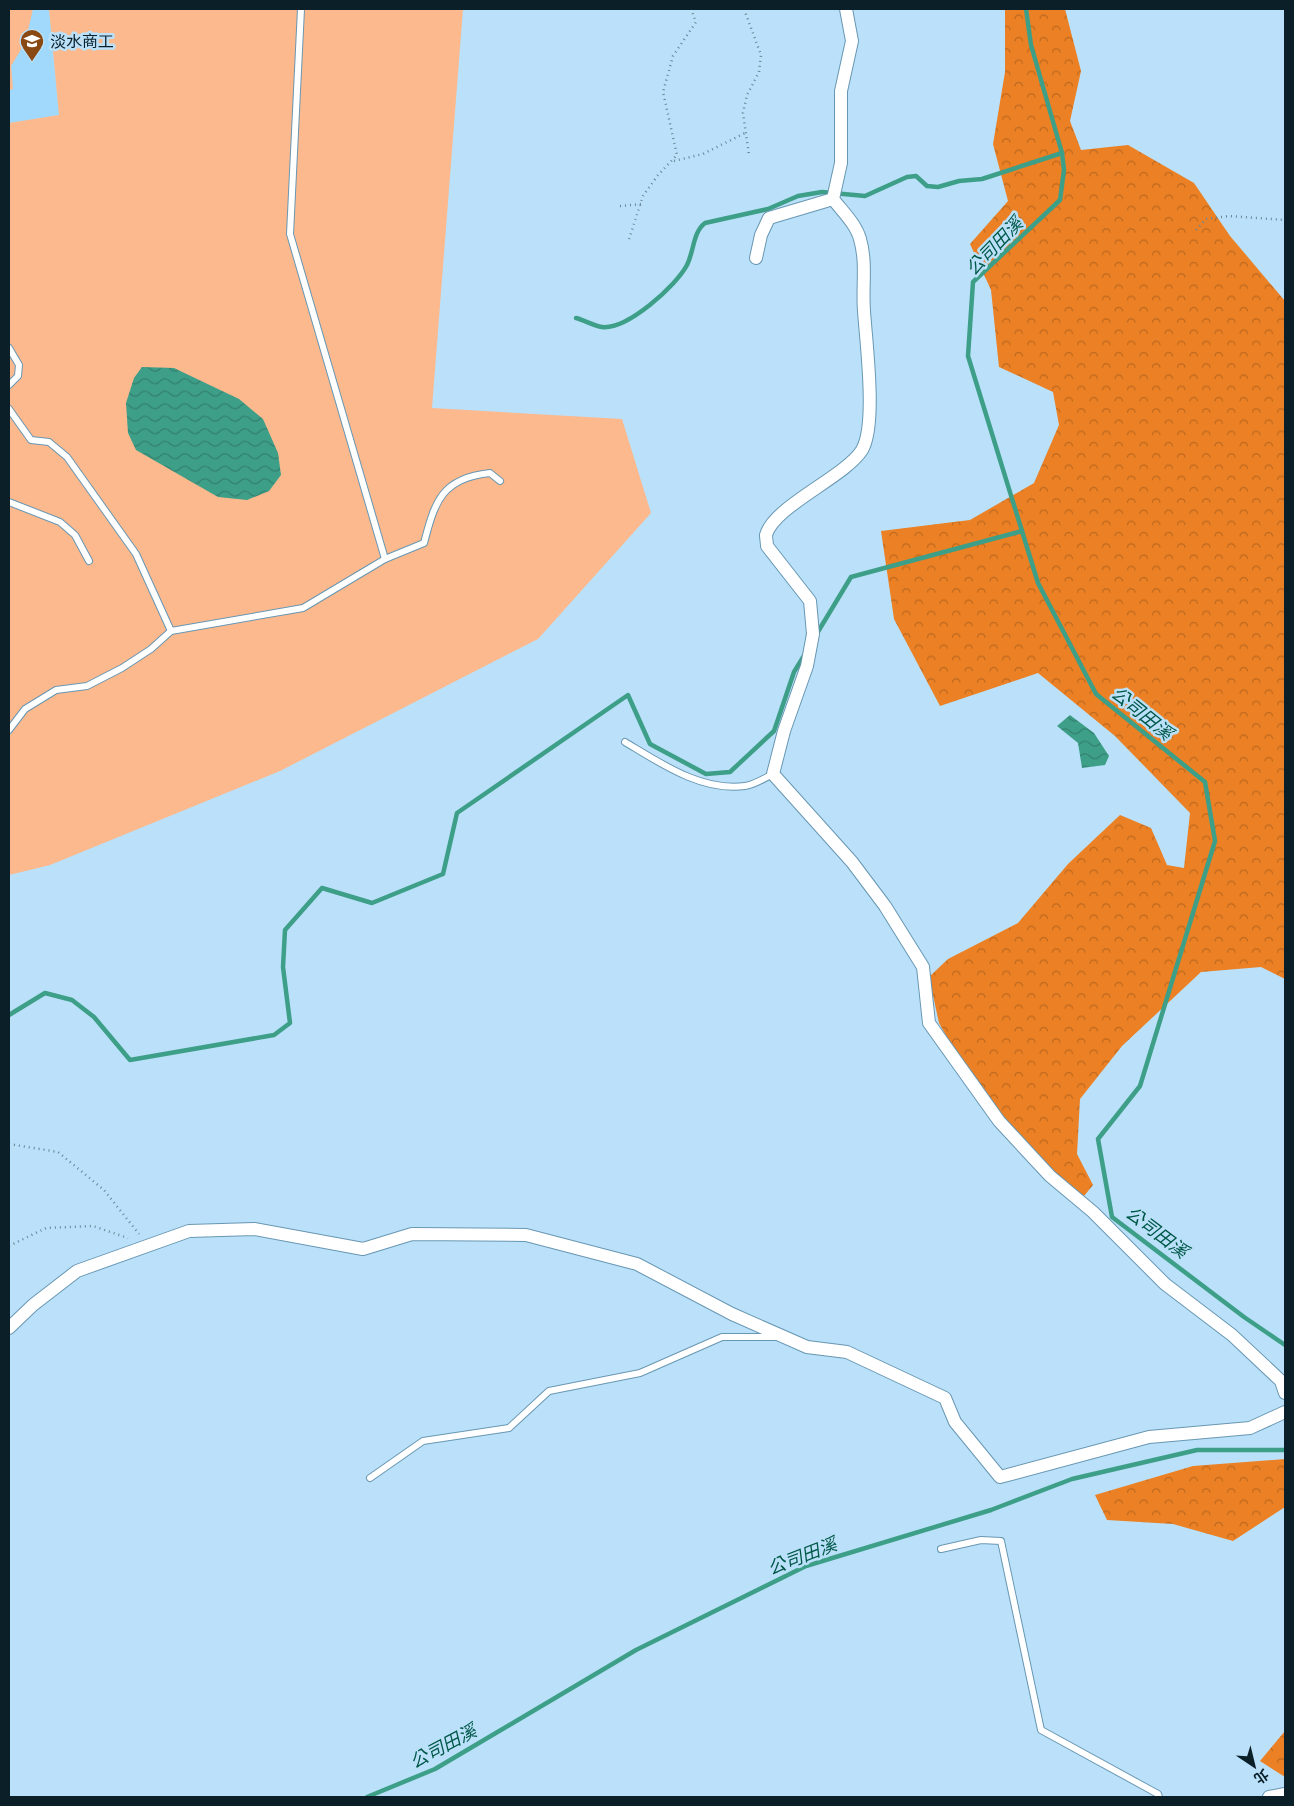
<svg xmlns="http://www.w3.org/2000/svg" width="1294" height="1806" font-family="'IBM Plex Sans','Noto Sans TC',sans-serif">
<style>
.built{fill:#a0d9fb}
.green{fill:#fbb98d}
.forest{fill:url(#forest-crowns)}
.water{fill:url(#water-waves)}
.lines{fill:none;stroke-linecap:round;stroke-linejoin:round}
.stream{stroke:#3e9f88;stroke-width:4.5}
.service-casing{stroke:#6897b3;stroke-width:8}
.minor-casing{stroke:#6897b3;stroke-width:14}
.path{stroke:#688697;stroke-width:2.5;stroke-dasharray:1 4;stroke-linecap:butt}
.service{stroke:#fff;stroke-width:6}
.minor{stroke:#fff;stroke-width:12}
.labels{text-anchor:middle;dominant-baseline:central;stroke-width:5;stroke-linejoin:round;paint-order:stroke}
.poi-label{font-size:16px;fill:#0b1f29;stroke:#bae1f9;text-anchor:start}
.water-label{font-size:18px;font-style:italic;fill:#005747;stroke:#bae1f9}
</style>
<defs>
<pattern id="forest-crowns" width="20" height="18" patternUnits="userSpaceOnUse" patternTransform="scale(1.25)"><rect width="20" height="18" fill="#eb8024"/><path d="M2 6a3 3 0 1 1 6 0M12 15a3 3 0 1 1 6 0" fill="none" stroke="#bd681f"/></pattern>
<pattern id="water-waves" width="16" height="10" patternUnits="userSpaceOnUse" patternTransform="scale(1.25)"><rect width="16" height="10" fill="#3e9f88"/><path d="M0 5q4-4 8 0t8 0" fill="none" stroke="#32816f"/></pattern>
</defs>
<rect width="100%" height="100%" fill="#bae1f9"/>
<polygon class="built" points="9,9 49,9 59,115 9,123"/>
<g class="green">
<polygon points="9,9 33,9 25,43 11,66 13,89 9,90"/>
<polygon points="49,9 463,9 432,408 622,419 651,513 538,639 280,771 50,865 9,875 9,123 59,115"/>
</g>
<g class="forest">
<polygon points="1005,9 1065,9 1081,71 1070,121 1081,150 1128,145 1194,183 1230,236 1285,301 1285,979 1261,967 1201,972 1122,1046 1080,1099 1077,1154 1093,1185 1084,1196 1051,1173 968,1075 939,1023 929,977 948,959 1018,923 1068,864 1120,815 1151,828 1167,865 1184,868 1190,813 1115,736 1038,673 940,706 894,619 881,531 970,520 1034,483 1059,425 1053,392 999,367 991,290 970,244 1008,201 993,144 1005,72"/>
<polygon points="1285,1459 1285,1507 1233,1541 1173,1524 1107,1520 1095,1495 1193,1466"/>
<polygon points="1285,1731 1285,1777 1260,1761"/>
</g>
<g class="water">
<polygon points="142,367 174,368 239,399 263,419 278,453 281,475 269,491 247,500 218,497 136,450 128,433 126,403 134,378"/>
<polygon points="1070,715 1094,733 1109,756 1105,765 1082,768 1078,743 1057,726"/>
</g>
<g class="lines">
<g class="stream">
<polyline points="1026,9 1031,45 1062,153 1064,170 1060,200 973,282 968,356 1038,583 1096,694 1205,782 1215,841 1140,1086 1098,1139 1112,1217 1244,1317 1285,1345"/>
<path d="M 576,318 C 584,320 594,326 602,327 C 627,330 676,286 687,265 C 694,251 693,232 705,223 L 768,209 L 798,196 L 822,192 L 865,196 L 907,177 L 916,176 L 927,186 L 938,187 L 959,181 L 982,179 L 1062,153"/>
<polyline points="816,635 851,577 1022,531"/>
<polyline points="9,1015 45,993 72,1000 94,1017 130,1060 274,1035 290,1023 283,967 285,930 322,888 372,903 443,874 457,813 628,695 650,744 706,774 730,772 774,731 794,672 805,654"/>
<polyline points="367,1797 435,1769 636,1650 806,1566 991,1510 1072,1479 1197,1450 1285,1450"/>
</g>
<g class="service-casing">
<g id="service">
<polyline points="301,9 290,234 385,559"/>
<polyline points="9,348 19,365 18,376 9,385"/>
<path d="M 9,409 L 31,440 L 49,442 L 67,457 L 136,554 L 171,631 L 303,608 L 385,559 L 424,543 C 435,501 442,478 490,473 L 500,481"/>
<polyline points="9,502 60,522 75,535 89,561"/>
<polyline points="9,730 25,709 56,690 87,686 122,668 151,649 171,631"/>
<path d="M 625,742 C 660,763 702,792 745,786 C 754,785 765,778 773,774"/>
<polyline points="370,1478 423,1441 509,1428 549,1391 640,1373 722,1337 776,1337"/>
<polyline points="941,1549 981,1540 1001,1541 1041,1730 1158,1794 1159,1797"/>
</g>
</g>
<g class="minor-casing">
<g id="minor">
<path d="M 846,9 L 852,41 L 841,91 L 841,163 L 833,199 C 842,211 856,224 860,239 C 867,263 862,287 864,311 C 866,342 877,425 862,450 C 845,477 774,506 766,535 C 766,538 767,543 767,546 L 810,601 L 813,634 L 807,666 L 784,731 L 773,774 L 852,862 L 885,906 L 923,967 L 929,1023 L 999,1121 L 1050,1176 L 1093,1212 L 1165,1284 L 1232,1335 L 1281,1381 L 1285,1393"/>
<polyline points="756,258 761,235 769,218 833,199"/>
<polyline points="9,1328 33,1305 77,1271 189,1231 254,1229 363,1249 412,1234 526,1235 637,1264 732,1314 807,1347 847,1352 945,1398 955,1422 1000,1477 1149,1437 1250,1428 1285,1412"/>
<polyline points="1269,1797 1285,1794"/>
</g>
</g>
<g class="path">
<polyline points="744,9 761,55 759,72 747,95 743,113 749,155"/>
<polyline points="674,161 703,154 745,133"/>
<polyline points="620,206 642,204"/>
<polyline points="1196,230 1206,219 1229,216 1285,220"/>
<polyline points="629,239 643,196 658,175 677,155 663,92 673,56 696,22 691,9"/>
<polyline points="9,1080 10,1080"/>
<polyline points="9,1144 58,1152 104,1190 139,1234"/>
<polyline points="9,1246 46,1228 93,1226 128,1238"/>
</g>
<use href="#service" class="service"/>
<use href="#minor" class="minor"/>
</g>
<defs>
<g id="university-pin" transform="scale(1.25)"><path d="M0 17L-7.5 6A9.5 9.5 0 1 1 7.5 6Z" fill="#8a4913" stroke="#bae1f9"/><path d="M0-5L7-2L0 1L-7-2ZM-4 1L0 2.5L4 1V4Q0 6-4 4Z" fill="#fff"/></g>
</defs>
<g fill-rule="evenodd">
<use href="#university-pin" x="32" y="41"/>
</g>
<g class="labels">
<g class="poi-label">
<text x="50" y="41">淡水商工</text>
</g>
<g class="water-label">
<text transform="translate(994 246) rotate(-46)">公司田溪</text>
<text transform="translate(1142 713) rotate(39)">公司田溪</text>
<text transform="translate(1157 1232) rotate(37)">公司田溪</text>
<text transform="translate(802 1556) rotate(-21)">公司田溪</text>
<text transform="translate(443 1746) rotate(-28)">公司田溪</text>
</g>
</g>
<rect width="1294" height="1806" fill="none" stroke="#0b1f29" stroke-width="20"/>
<g transform="translate(1254 1766) rotate(145)" stroke="#bae1f9" stroke-width="4" paint-order="stroke">
<path d="M0-4L9 19L0 12L-9 19Z" fill="#0b1f29"/>
<text y="-8" font-size="14" font-weight="bold" text-anchor="middle" fill="#0b1f29">北</text>
</g>
</svg>
